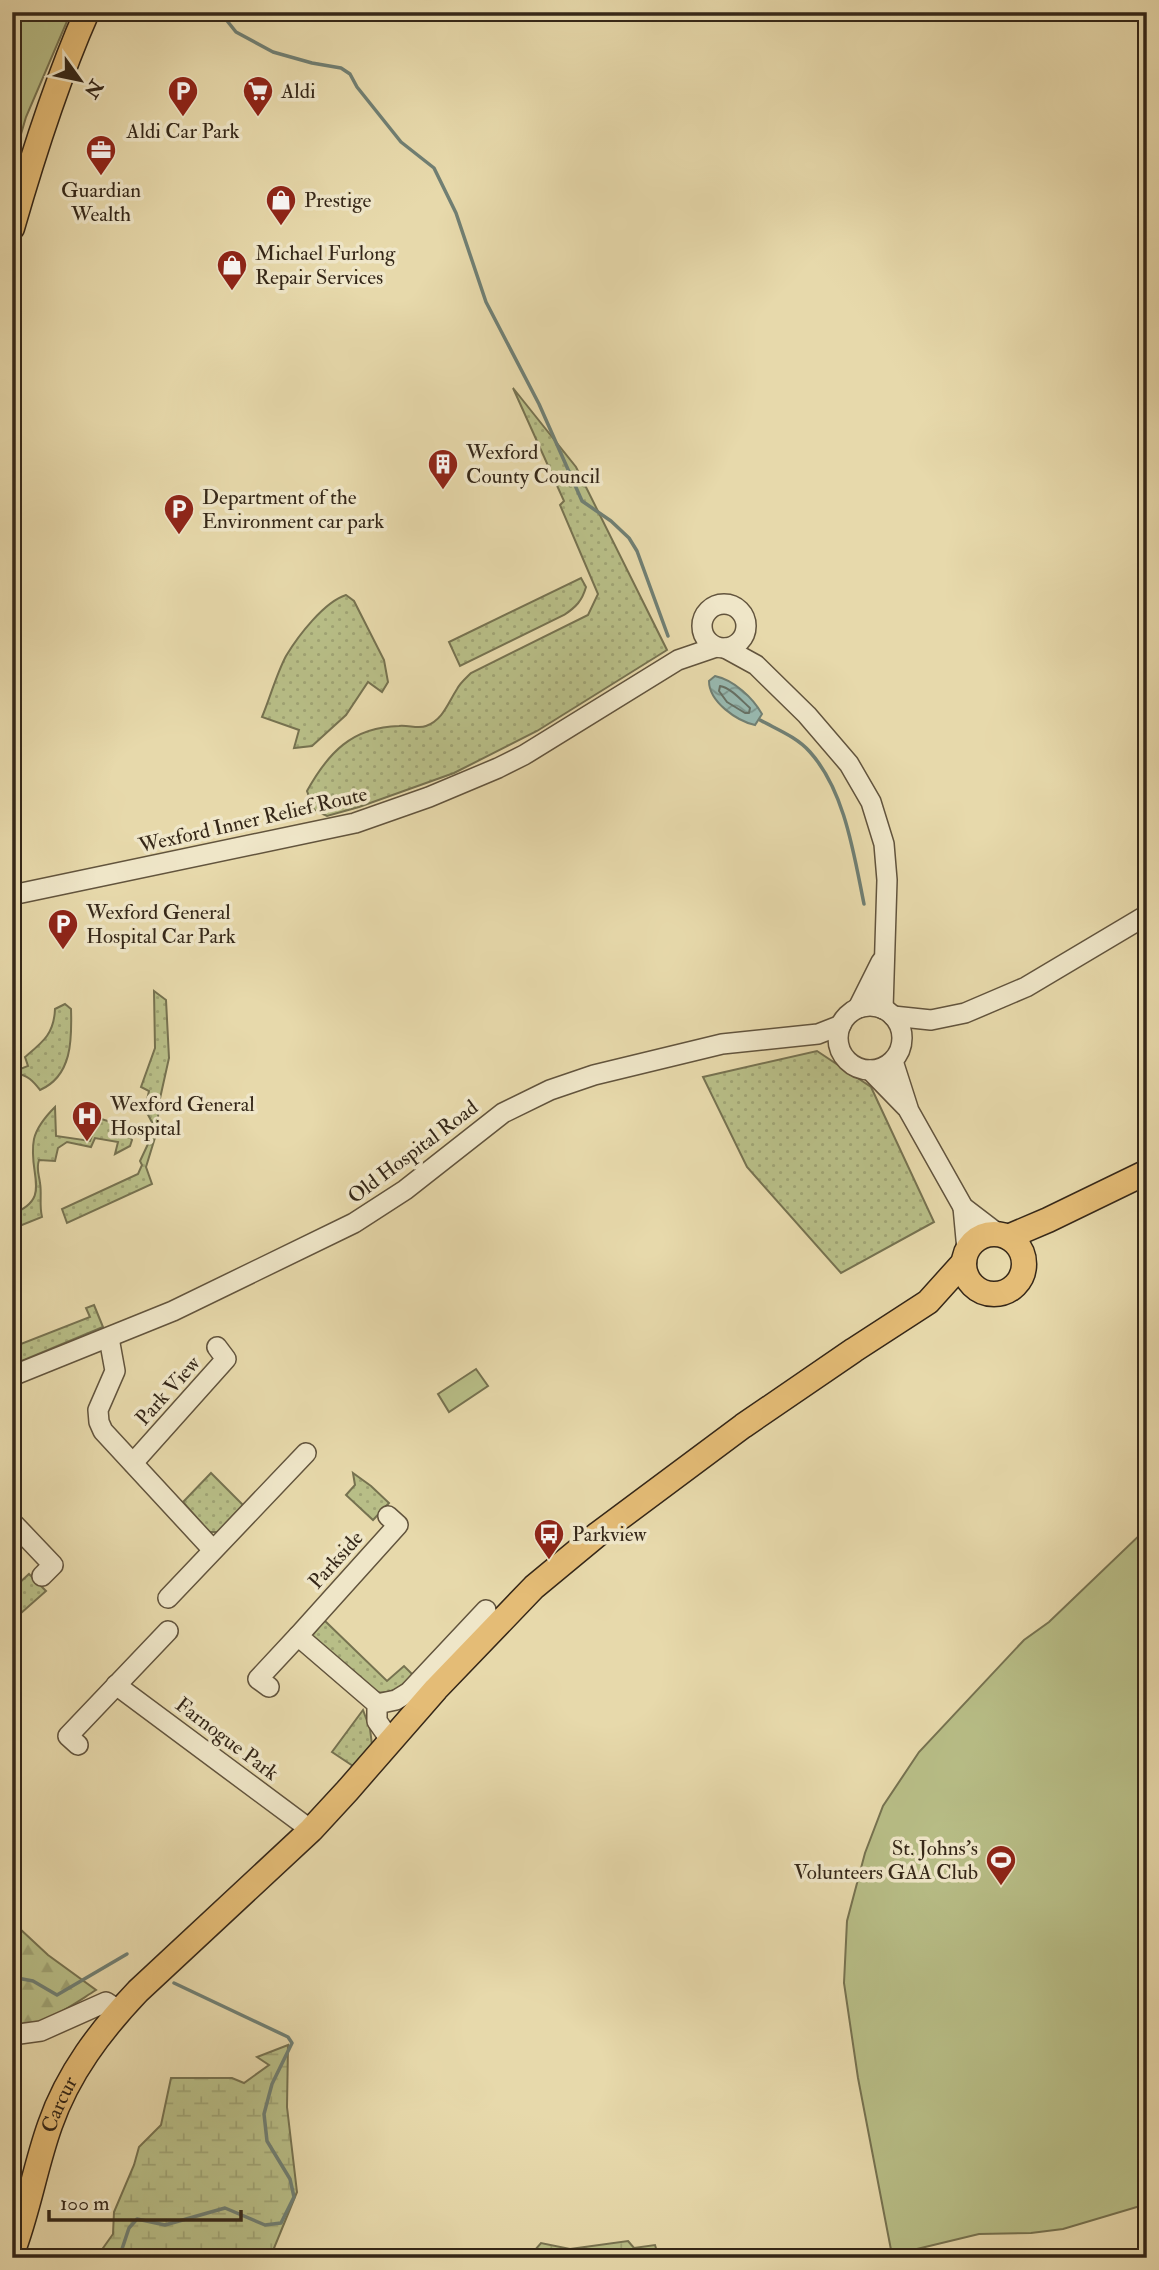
<svg xmlns="http://www.w3.org/2000/svg" width="1159" height="2270" font-family="'IM FELL Double Pica',serif">
<style>
.grass{fill:url(#grass-dots);stroke:#767250;stroke-width:2}
.forest{fill:url(#forest-firs);stroke:#767250;stroke-width:2}
.wetland{fill:url(#wetland-marsh);stroke:#767250;stroke-width:2}
.pitch{fill:#b8be87;stroke:#767250;stroke-width:2}
.water{fill:url(#water-waves);stroke:#707f73;stroke-width:2}
.lines{fill:none;stroke-linecap:round;stroke-linejoin:round}
.shore{stroke:#667064;stroke-width:2}
.stream{stroke:#707f73;stroke-width:3.5}
.minor-casing{stroke:#62543d;stroke-width:22}
.major-casing{stroke:#352718;stroke-width:27}
.minor{stroke:#efe6c8;stroke-width:19}
.major{stroke:#e4bc76;stroke-width:24}
.rail-casing{stroke:#352718;stroke-width:6}
.rail{stroke:#efe6c8;stroke-width:3.5;stroke-dasharray:10;stroke-linecap:butt}
.labels{text-anchor:middle;dominant-baseline:central;stroke-width:7;stroke-linejoin:round;paint-order:stroke}
.poi-label{font-size:21px;fill:#352718;stroke:#efe6c8;text-anchor:start}
.street-label{font-size:21px;fill:#352718;stroke:#efe6c8}
</style>
<defs>
<pattern id="grass-dots" width="8" height="8" patternUnits="userSpaceOnUse" patternTransform="scale(1.75)"><rect width="8" height="8" fill="#b8be87"/><path d="M2 2h.1M6 6h.1" fill="none" stroke="#9fa374" stroke-width="1.8" stroke-linecap="round"/></pattern>
<pattern id="forest-firs" width="22" height="20" patternUnits="userSpaceOnUse" patternTransform="scale(1.75)"><rect width="22" height="20" fill="#b8be87"/><path d="M5 1l3.5 6h-7zM16 11l3.5 6h-7z" fill="#9fa374"/></pattern>
<pattern id="wetland-marsh" width="20" height="14" patternUnits="userSpaceOnUse" patternTransform="scale(1.75)"><rect width="20" height="14" fill="#b8be87"/><path d="M1 5h8M5 5V1M11 12h8M15 12V8" fill="none" stroke="#9fa374"/></pattern>
<pattern id="water-waves" width="16" height="10" patternUnits="userSpaceOnUse" patternTransform="scale(1.75)"><rect width="16" height="10" fill="#98b9b0"/><path d="M0 5q4-4 8 0t8 0" fill="none" stroke="#7d968e"/></pattern>
</defs>
<rect width="100%" height="100%" fill="#e7d9ab"/>
<filter id="stains"><feTurbulence type="fractalNoise" baseFrequency=".00286" numOctaves="4"/><feColorMatrix values="0 0 0 0 .2 0 0 0 0 .09 0 0 0 0 .02 0 0 0 .5 -.17"/></filter>
<radialGradient id="worn" r=".72"><stop offset=".6" stop-color="#630" stop-opacity="0"/><stop offset="1" stop-color="#630" stop-opacity=".3"/></radialGradient>
<g class="grass">
<path d="M 513,388 L 576,467 L 667,650 L 537,731 L 454,773 L 359,807 L 327,816 L 314,810 L 307,791 C 328,753 352,727 399,726 C 408,725 419,729 426,726 C 443,720 448,703 457,689 C 460,683 466,678 471,673 L 588,615 L 598,594 L 560,505 L 564,501 Z"/>
<path d="M 581,578 L 586,587 C 582,601 576,607 564,615 L 460,666 L 449,642 Z"/>
<path d="M 346,595 L 354,601 L 384,660 L 388,682 L 382,692 L 368,682 L 346,715 L 312,746 L 294,748 L 299,730 L 262,717 C 270,698 276,675 286,656 C 298,636 324,602 346,595 Z"/>
<polygon points="154,991 166,1000 169,1058 159,1103 157,1131 146,1167 152,1184 67,1223 62,1209 138,1174 142,1165 140,1161 148,1144 146,1134 155,1128 145,1109 149,1091 141,1087 155,1048"/>
<path d="M 65,1004 L 71,1009 C 72,1040 72,1076 40,1090 C 34,1082 27,1074 16,1074 L 15,1071 L 28,1066 L 25,1057 C 43,1042 54,1034 55,1009 Z"/>
<polygon points="817,1051 871,1087 934,1222 841,1273 747,1167 703,1077"/>
<path d="M 55,1107 L 56,1136 L 90,1141 L 98,1118 L 121,1125 L 132,1140 L 130,1146 L 115,1154 L 118,1142 L 95,1138 L 91,1147 L 67,1142 L 58,1148 L 55,1161 L 39,1160 C 36,1169 39,1174 40,1183 C 42,1194 39,1205 42,1217 L 12,1229 L 12,1214 C 54,1198 27,1174 34,1139 C 37,1126 46,1116 55,1107 Z"/>
<polygon points="94,1305 103,1327 12,1365 12,1333 17,1335 21,1344 90,1317 86,1308"/>
<polygon points="211,1473 243,1505 218,1532 209,1532 183,1502"/>
<polygon points="353,1473 371,1486 389,1503 373,1520 346,1495 355,1485"/>
<polygon points="29,1574 46,1591 12,1621 12,1586 17,1585"/>
<path d="M 324,1620 L 387,1681 L 404,1666 L 413,1675 C 402,1685 394,1695 377,1692 L 312,1636 Z"/>
<polygon points="363,1710 370,1729 372,1745 353,1766 332,1752"/>
</g>
<path class="forest" d="M 12,1927 L 19,1928 L 48,1955 L 96,1990 C 69,2007 45,2026 12,2026 Z"/>
<g class="wetland">
<polygon points="288,2045 287,2107 297,2192 270,2258 96,2258 113,2234 114,2212 134,2165 139,2147 161,2125 171,2078 232,2078 244,2083 269,2065 257,2057"/>
<polygon points="628,2241 634,2248 655,2245 659,2258 528,2258 541,2243 570,2249"/>
</g>
<g class="pitch">
<polygon points="12,12 71,12 26,117 12,165"/>
<polygon points="476,1369 488,1386 449,1412 438,1394"/>
<polygon points="1147,1528 1147,2204 1063,2229 1031,2233 979,2234 892,2255 858,2078 844,1983 847,1921 865,1853 883,1806 919,1752 1024,1640 1049,1622"/>
</g>
<path class="water" d="M 715,676 C 734,680 753,698 762,714 L 755,725 C 737,721 709,702 709,681 Z"/>
<g class="lines">
<path class="shore" d="M 720,686 C 731,688 741,700 750,708 L 749,713 L 745,713 L 727,702 L 719,691 Z"/>
<g class="stream">
<polyline points="205,13 224,17 236,32 273,52 312,63 341,68 350,74 357,87 401,142 434,168 456,213 486,302 539,404 582,501 611,521 629,538 637,551 668,636"/>
<path d="M 760,720 C 776,729 797,737 810,752 C 845,791 854,855 864,904"/>
<polyline points="12,1977 33,1981 57,1995 127,1954"/>
<polyline points="119,2258 129,2228 137,2219 165,2225 225,2208 265,2225 281,2223 294,2197 290,2179 267,2141 264,2114 272,2084 292,2043 288,2037 174,1983"/>
</g>
<g class="minor-casing">
<g id="minor">
<circle cx="724" cy="626" r="22"/>
<polyline points="725,648 756,665 807,715 849,764 871,802 884,844 887,880 883,1009"/>
<polyline points="12,895 355,823 429,797 498,768 524,755 678,660 716,647"/>
<circle cx="870" cy="1038" r="32"/>
<polyline points="858,1008 881,962"/>
<polyline points="893,1016 931,1020 965,1013 1026,987 1147,915"/>
<polyline points="893,1061 909,1111 963,1207 997,1233"/>
<polyline points="870,1070 906,1107"/>
<polyline points="963,1207 967,1250"/>
<polyline points="109,1338 115,1371 98,1410 99,1422 103,1431 213,1550"/>
<polyline points="12,1376 173,1311 354,1223 405,1190 503,1113 550,1090 594,1075 722,1044 818,1034 841,1025"/>
<polyline points="133,1463 226,1359 217,1347"/>
<polyline points="388,1516 398,1525 298,1636 377,1704 377,1721 391,1741"/>
<polyline points="12,1522 53,1565 42,1576"/>
<polyline points="168,1598 306,1453"/>
<polyline points="116,1685 311,1830"/>
<polyline points="269,1687 258,1679 298,1636"/>
<polyline points="377,1704 396,1700 409,1692 486,1610"/>
<polyline points="78,1745 68,1736 168,1631"/>
<polyline points="12,2035 41,2031 106,2002 120,2011"/>
</g>
</g>
<g class="major-casing">
<g id="major">
<path d="M 12,228 C 33,155 56,82 87,12"/>
<circle cx="994" cy="1264" r="30"/>
<polyline points="1008,1237 1048,1220 1147,1172"/>
<path id="s1" d="M 12,2253 C 28,2212 35,2167 50,2125 C 68,2073 101,2030 138,1991 L 311,1830 L 347,1791 L 436,1689 L 534,1587 L 598,1534 L 743,1426 L 854,1350 L 928,1302 L 964,1262"/>
</g>
</g>
<use href="#minor" class="minor"/>
<use href="#major" class="major"/>
<g class="rail-casing">
<polyline id="rail" points="1117,2258 1147,2250"/>
</g>
<use href="#rail" class="rail"/>
</g>
<defs>
<g id="parking-pin" transform="scale(1.575)"><path d="M0 17L-7.5 6A9.5 9.5 0 1 1 7.5 6Z" fill="#8f2418" stroke="#efe6c8"/><path d="M-3.5-5.5H1a3.5 3.5 0 0 1 0 7H-1V5.5H-3.5ZM-1-3.4V-.6H.8a1.4 1.4 0 0 0 0-2.8Z" fill="#fff"/></g>
<g id="supermarket-pin" transform="scale(1.575)"><path d="M0 17L-7.5 6A9.5 9.5 0 1 1 7.5 6Z" fill="#8f2418" stroke="#efe6c8"/><path d="M-6-5.5h2.5l.6 2H6L4.5 2H-2.5L-4.4-4H-6ZM-1.5 3.2a1.3 1.3 0 1 0 .1 0ZM3 3.2a1.3 1.3 0 1 0 .1 0Z" fill="#fff"/></g>
<g id="office-pin" transform="scale(1.575)"><path d="M0 17L-7.5 6A9.5 9.5 0 1 1 7.5 6Z" fill="#8f2418" stroke="#efe6c8"/><path d="M-6-3h4V-5.5h4V-3h4V5H-6ZM-1-4.5V-3h2v-1.5ZM-6 0V1H6V0Z" fill="#fff"/></g>
<g id="shop-pin" transform="scale(1.575)"><path d="M0 17L-7.5 6A9.5 9.5 0 1 1 7.5 6Z" fill="#8f2418" stroke="#efe6c8"/><path d="M-5-2.5h2.3a2.7 3.5 0 0 1 5.4 0H5L5.5 6h-11ZM-1.5-2.5h3a1.5 2.3 0 0 0-3 0Z" fill="#fff"/></g>
<g id="building-pin" transform="scale(1.575)"><path d="M0 17L-7.5 6A9.5 9.5 0 1 1 7.5 6Z" fill="#8f2418" stroke="#efe6c8"/><path d="M-4-6H4V6H1V3H-1V6H-4ZM-2.5-4.3h1.7v1.8h-1.7ZM.8-4.3h1.7v1.8H.8ZM-2.5-1h1.7V.8h-1.7ZM.8-1h1.7V.8H.8Z" fill="#fff"/></g>
<g id="hospital-pin" transform="scale(1.575)"><path d="M0 17L-7.5 6A9.5 9.5 0 1 1 7.5 6Z" fill="#8f2418" stroke="#efe6c8"/><path d="M-5-5h3v3.5h4V-5h3V5h-3V1.5h-4V5h-3Z" fill="#fff"/></g>
<g id="bus-pin" transform="scale(1.575)"><path d="M0 17L-7.5 6A9.5 9.5 0 1 1 7.5 6Z" fill="#8f2418" stroke="#efe6c8"/><path d="M-5-6H5V4H4V6H2V4H-2V6H-4V4H-5ZM-3.5-4V0h7V-4ZM-3.5 1.2v1.5H-2V1.2ZM2 1.2v1.5H3.5V1.2Z" fill="#fff"/></g>
<g id="stadium-pin" transform="scale(1.575)"><path d="M0 17L-7.5 6A9.5 9.5 0 1 1 7.5 6Z" fill="#8f2418" stroke="#efe6c8"/><path d="M0-5a6.5 5 0 1 0 0 10a6.5 5 0 1 0 0-10ZM-3.5-1.8h7v3.6h-7Z" fill="#fff"/></g>
</defs>
<g fill-rule="evenodd">
<use href="#parking-pin" x="183" y="91"/>
<use href="#supermarket-pin" x="258" y="91"/>
<use href="#office-pin" x="101" y="150"/>
<use href="#shop-pin" x="281" y="200"/>
<use href="#shop-pin" x="232" y="265"/>
<use href="#building-pin" x="443" y="464"/>
<use href="#parking-pin" x="179" y="509"/>
<use href="#parking-pin" x="63" y="924"/>
<use href="#hospital-pin" x="87" y="1116"/>
<use href="#bus-pin" x="549" y="1534"/>
<use href="#stadium-pin" x="1001" y="1860"/>
</g>
<g class="labels">
<g class="poi-label">
<text x="281" y="91">Aldi</text>
<text x="183" y="131" text-anchor="middle">Aldi Car Park</text>
<text x="101" y="190" text-anchor="middle">Guardian<tspan x="101" dy="24">Wealth</tspan></text>
<text x="304" y="200">Prestige</text>
<text x="255" y="253">Michael Furlong<tspan x="255" dy="24">Repair Services</tspan></text>
<text x="466" y="452">Wexford<tspan x="466" dy="24">County Council</tspan></text>
<text x="202" y="497">Department of the<tspan x="202" dy="24">Environment car park</tspan></text>
<text x="86" y="912">Wexford General<tspan x="86" dy="24">Hospital Car Park</tspan></text>
<text x="110" y="1104">Wexford General<tspan x="110" dy="24">Hospital</tspan></text>
<text x="572" y="1534">Parkview</text>
<text x="978" y="1848" text-anchor="end">St. Johns's<tspan x="978" dy="24">Volunteers GAA Club</tspan></text>
</g>
<g class="street-label">
<text transform="translate(253 820) rotate(-13)">Wexford Inner Relief Route</text>
<text transform="translate(413 1152) rotate(-37)">Old Hospital Road</text>
<text transform="translate(168 1391) rotate(-48)">Park View</text>
<text transform="translate(336 1560) rotate(-48)">Parkside</text>
<text transform="translate(227 1739) rotate(37)">Farnogue Park</text>
<text stroke="none"><textPath href="#s1" startOffset="156">Carcur</textPath></text>
</g>
</g>
<rect width="1159" height="2270" fill="none" stroke="#e7d9ab" stroke-width="42"/>
<rect x="14" y="14" width="1131" height="2242" fill="none" stroke="#352718" stroke-width="3.5"/>
<rect x="21" y="21" width="1117" height="2228" fill="none" stroke="#352718" stroke-width="2"/>
<g transform="translate(80 80) rotate(123)" stroke="#efe6c8" stroke-width="5" paint-order="stroke">
<path d="M0-5L12 26L0 18L-12 26Z" fill="#352718"/>
<text y="-10" font-size="19" font-weight="bold" text-anchor="middle" fill="#352718">N</text>
</g>
<path d="M49 2210v10h192v-10" fill="none" stroke="#352718" stroke-width="3.5"/>
<text x="60" y="2210" font-size="21" fill="#352718" stroke="#efe6c8" stroke-width="5" paint-order="stroke">100 m</text>
<rect width="100%" height="100%" filter="url(#stains)"/>
<rect width="100%" height="100%" fill="url(#worn)"/>
</svg>
